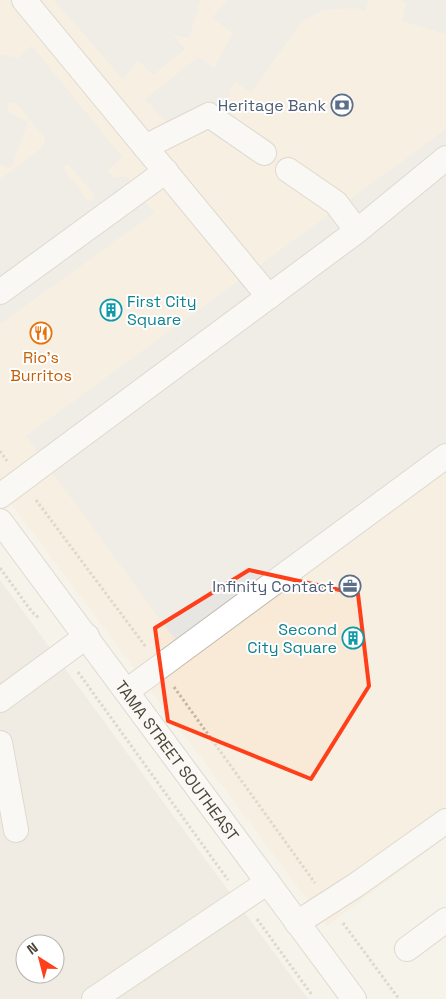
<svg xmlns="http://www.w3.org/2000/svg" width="446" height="999" font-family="'Space Grotesk',sans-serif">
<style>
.residential{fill:#eae5d9;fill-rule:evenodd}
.commercial{fill:#f8ead7}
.parking{fill:#e8e6e3;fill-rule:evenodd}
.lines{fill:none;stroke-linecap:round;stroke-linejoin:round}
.minor-casing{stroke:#c2bbad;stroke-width:26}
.path{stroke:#c5b89e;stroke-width:3;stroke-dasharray:2.5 2.5;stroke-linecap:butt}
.minor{stroke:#fff;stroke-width:24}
.marked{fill:none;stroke:#ff3f19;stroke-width:4;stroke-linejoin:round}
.labels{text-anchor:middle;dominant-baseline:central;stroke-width:4;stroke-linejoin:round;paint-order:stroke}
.service-label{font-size:16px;fill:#4e5e75;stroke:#fff;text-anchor:end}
.culture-label{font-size:16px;fill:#0d838f;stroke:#fff;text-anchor:start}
.food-label{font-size:16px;fill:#c56008;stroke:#fff}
.street-label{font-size:16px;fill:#4b4438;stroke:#fff}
</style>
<rect width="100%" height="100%" fill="#f6f3eb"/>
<path class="residential" d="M 0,580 L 308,999 L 0,999 ZM 25,944 L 55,944 L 55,974 L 25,974 Z"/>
<polygon class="commercial" points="0,0 446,0 446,837 327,926 0,489"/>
<g class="parking">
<polygon points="54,0 200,0 189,38 173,35 185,49 153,75 138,60 123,79"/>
<polygon points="228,0 369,0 365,11 355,8 323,10 301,22 251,93 236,82 230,88 229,97 183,140 145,99 198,57 214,68 233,33 212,18"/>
<polygon points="398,0 446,0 446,34 402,21 407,3"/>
<path d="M 32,46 L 122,157 L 107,171 L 114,177 L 127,177 L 154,213 L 0,324 L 0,179 L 43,147 L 45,141 L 44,136 L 16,103 L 10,102 L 7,108 L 8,112 L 28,122 L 11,168 L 0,165 L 0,54 L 18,58 ZM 65,165 L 69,165 L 94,194 L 93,200 L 87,200 L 64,169 Z"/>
<polygon points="446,129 446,467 187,656 26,436"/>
</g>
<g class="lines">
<g class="minor-casing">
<g id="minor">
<polyline points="24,0 269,297"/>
<polyline points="145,147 209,115 264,153"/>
<polyline points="288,170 336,203 357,231"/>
<polyline points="0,292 166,171"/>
<polyline points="0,496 357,231 446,158"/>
<path id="s1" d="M 0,521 L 354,999"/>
<polyline points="127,691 446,456"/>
<polyline points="0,700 87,636"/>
<polyline points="0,743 16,830"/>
<polyline points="297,923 356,885 446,821"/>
<polyline points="407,949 446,920"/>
<polyline points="94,999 268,882"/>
</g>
</g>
<g class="path">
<polyline points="0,451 7,461"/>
<polyline points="36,500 146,647"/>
<polyline points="0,568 32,612 39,618"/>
<polyline points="78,672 228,880"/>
<polyline points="174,687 315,883"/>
<polyline points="257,919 312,995"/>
<polyline points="343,923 399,999"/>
</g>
<use href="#minor" class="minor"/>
</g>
<path d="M0 0H446V999H0ZM 249,570 L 358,594 L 369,686 L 311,779 L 168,721 L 155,628 Z" fill="#f6f3eb" fill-opacity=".55" fill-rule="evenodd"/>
<path class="marked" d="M 249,570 L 358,594 L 369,686 L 311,779 L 168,721 L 155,628 Z"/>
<defs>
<g id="bank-ring" transform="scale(1.125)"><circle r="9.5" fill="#fff" stroke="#5c6f8a" stroke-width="1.5"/><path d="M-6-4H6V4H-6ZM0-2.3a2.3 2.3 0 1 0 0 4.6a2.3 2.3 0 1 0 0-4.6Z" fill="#5c6f8a"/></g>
<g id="building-ring" transform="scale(1.125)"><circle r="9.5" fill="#fff" stroke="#0f9aa8" stroke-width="1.5"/><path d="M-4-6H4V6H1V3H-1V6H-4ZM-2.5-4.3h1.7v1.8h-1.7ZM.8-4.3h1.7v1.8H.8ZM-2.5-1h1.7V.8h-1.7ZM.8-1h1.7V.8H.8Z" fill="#0f9aa8"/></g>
<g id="restaurant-ring" transform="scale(1.125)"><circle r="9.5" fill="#fff" stroke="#e8710a" stroke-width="1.5"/><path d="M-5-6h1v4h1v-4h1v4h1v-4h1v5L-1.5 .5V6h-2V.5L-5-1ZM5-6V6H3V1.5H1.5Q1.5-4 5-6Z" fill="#e8710a"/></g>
<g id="office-ring" transform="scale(1.125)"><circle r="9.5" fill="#fff" stroke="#5c6f8a" stroke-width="1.5"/><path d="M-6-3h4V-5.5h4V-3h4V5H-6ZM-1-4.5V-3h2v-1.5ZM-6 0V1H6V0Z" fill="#5c6f8a"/></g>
</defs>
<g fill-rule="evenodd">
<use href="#bank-ring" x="342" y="105"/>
<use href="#building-ring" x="111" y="310"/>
<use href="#restaurant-ring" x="41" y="333"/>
<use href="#office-ring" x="350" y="586"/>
<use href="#building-ring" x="353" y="638"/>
</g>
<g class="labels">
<g class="service-label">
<text x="326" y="105">Heritage Bank</text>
<text x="334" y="586">Infinity Contact</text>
</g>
<g class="culture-label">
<text x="127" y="301">First City<tspan x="127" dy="18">Square</tspan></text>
<text x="337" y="629" text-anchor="end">Second<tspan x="337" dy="18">City Square</tspan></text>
</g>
<g class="food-label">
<text x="41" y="357">Rio's<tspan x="41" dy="18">Burritos</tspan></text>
</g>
<g class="street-label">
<text stroke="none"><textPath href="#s1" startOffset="298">TAMA STREET SOUTHEAST</textPath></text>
</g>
</g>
<g transform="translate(40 959) rotate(324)"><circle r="24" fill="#ffffff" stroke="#b7b4af"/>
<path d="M0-4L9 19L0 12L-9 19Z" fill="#ff3f19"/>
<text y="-8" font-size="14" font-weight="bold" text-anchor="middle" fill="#4b4438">N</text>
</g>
</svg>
